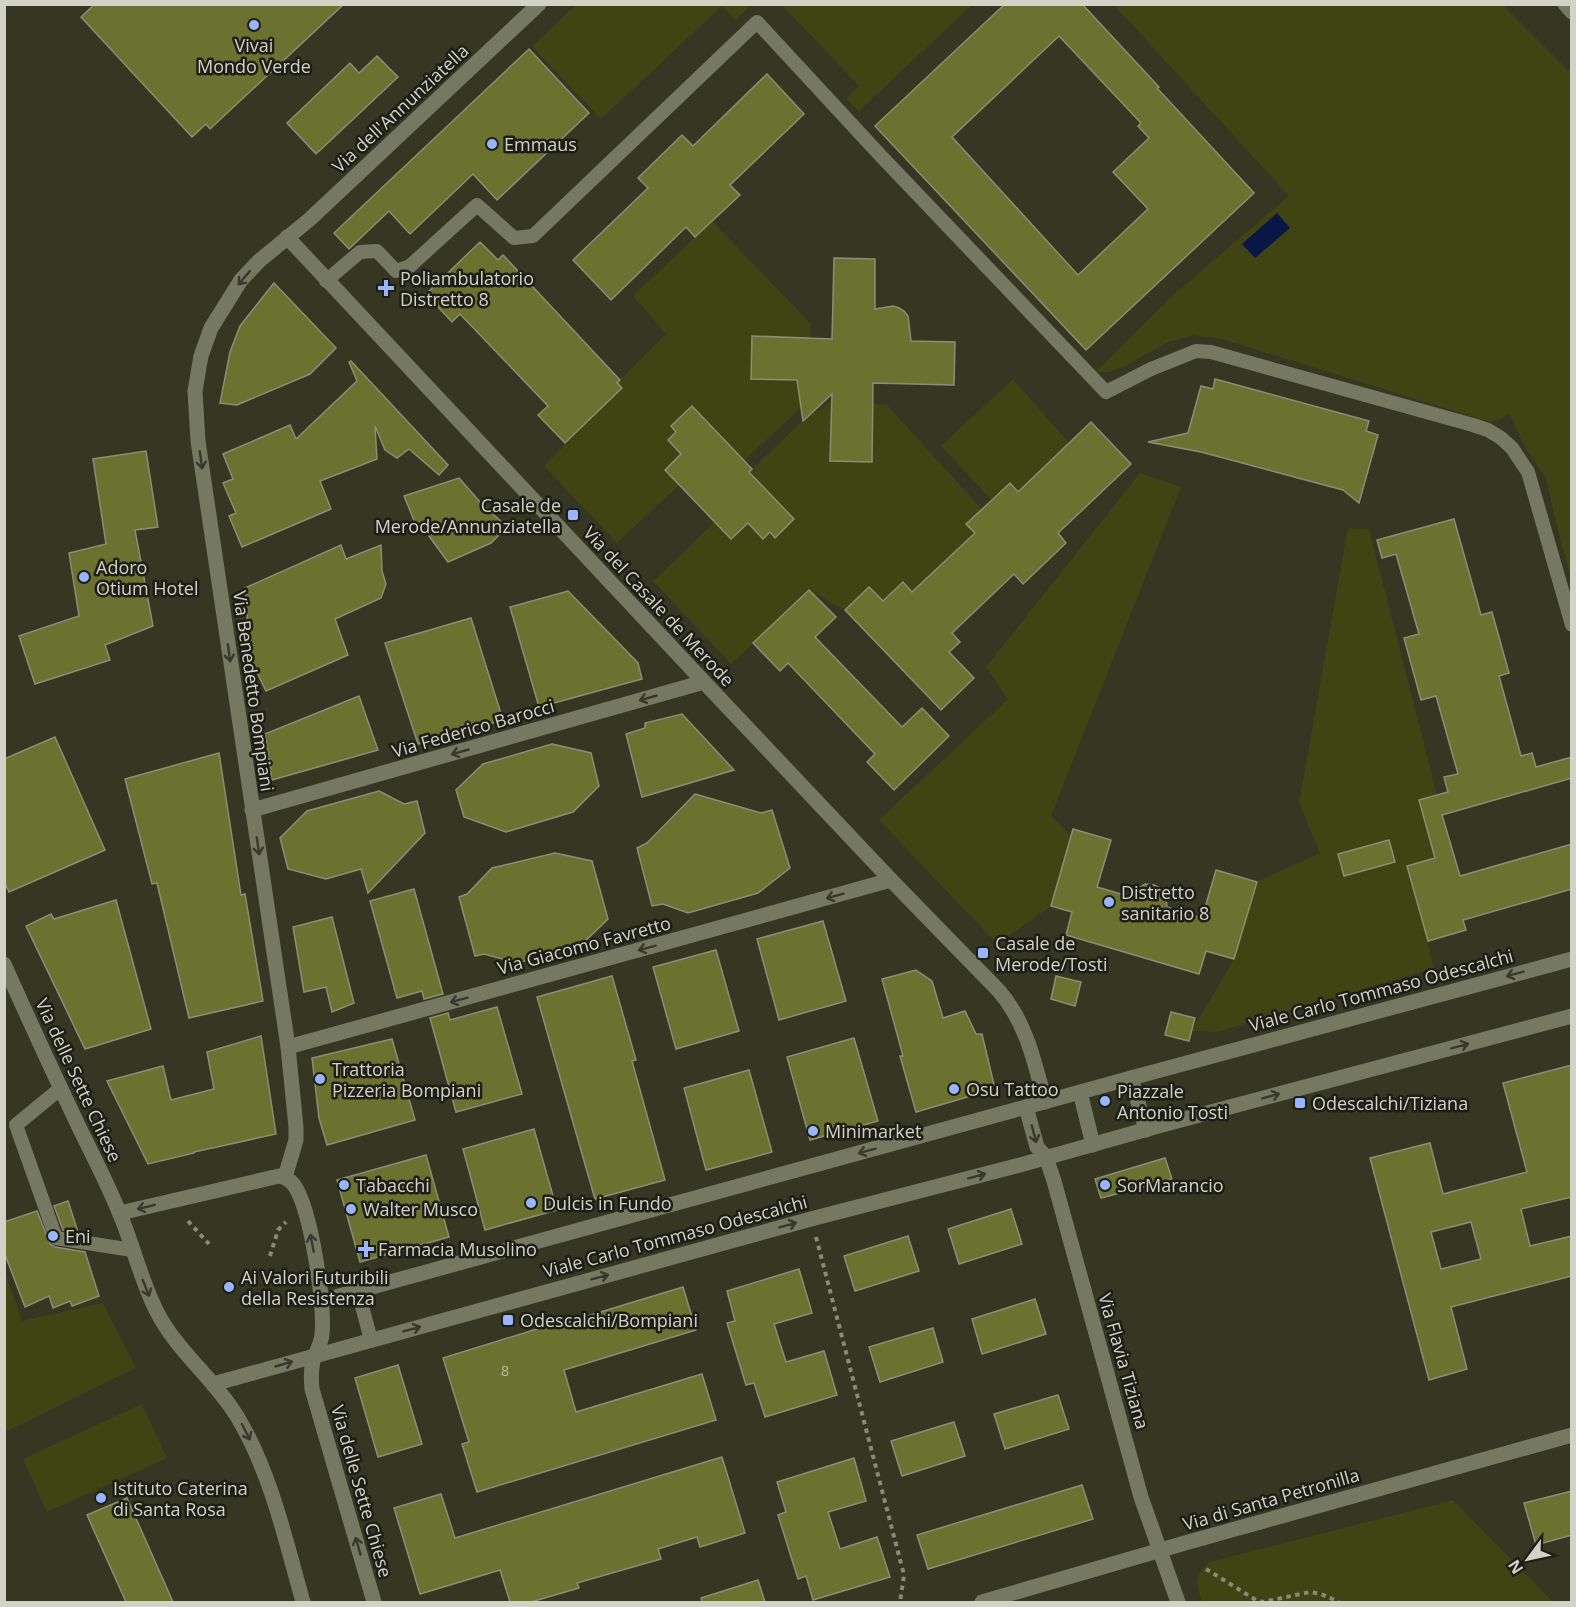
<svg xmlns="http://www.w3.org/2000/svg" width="1576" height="1607" font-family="'Open Sans',sans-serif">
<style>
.green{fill:#404412}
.water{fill:#0a1646}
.building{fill:#6b712e;stroke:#8b8e77;stroke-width:1.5;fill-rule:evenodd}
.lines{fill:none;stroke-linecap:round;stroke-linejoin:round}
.path{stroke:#888a7a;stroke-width:4;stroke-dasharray:4.5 4.5;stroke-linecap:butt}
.lane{stroke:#767962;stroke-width:14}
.street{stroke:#767962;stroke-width:15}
.secondary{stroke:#767962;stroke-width:15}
.oneway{stroke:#38392c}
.poi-dot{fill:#99b5fd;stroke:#1d1e15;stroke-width:2}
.labels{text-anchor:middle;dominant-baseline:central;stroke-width:5;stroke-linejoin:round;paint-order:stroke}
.number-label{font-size:15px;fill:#b8baa1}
.poi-label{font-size:18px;fill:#d2d3c7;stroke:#1d1e15;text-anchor:start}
.street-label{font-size:18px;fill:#d2d3c7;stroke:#1d1e15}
</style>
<rect width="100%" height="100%" fill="#353723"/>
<g class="green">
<polygon points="576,5 576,4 751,5 735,20 722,6 601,119 532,46"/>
<polygon points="782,5 972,5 859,111 846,98 859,86"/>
<polygon points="1114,5 1503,5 1571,73 1571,579 1554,514 1546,478 1526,449 1509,413 1499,420 1490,422 1222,339 1193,335 1168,342 1129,364 1109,372 1095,372 1180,289 1289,196"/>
<path d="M 712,221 L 810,323 L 810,338 L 753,336 L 752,379 L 809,380 C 800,389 796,395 803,406 L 744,461 L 692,407 L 671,426 L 676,432 L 668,440 L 681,454 L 665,470 L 679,485 L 617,543 L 544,466 L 621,389 L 617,383 L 666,334 L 633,296 Z"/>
<polygon points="1013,379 1069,443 1018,492 1010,483 992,500 941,446"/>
<polygon points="831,401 831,461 872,462 873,403 880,405 886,404 982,509 967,524 975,533 912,592 903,582 884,602 869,587 845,610 809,590 731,664 653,581 715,522 731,539 748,523 763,539 770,533 775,538 794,519 750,471 814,410 820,410"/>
<polygon points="1140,473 1181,487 1051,816 1071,836 1051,906 997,944 879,820 1008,699 986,667"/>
<polygon points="1348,528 1369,529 1437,795 1419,800 1435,858 1407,866 1434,968 1217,1032 1192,1031 1234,959 1257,882 1320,853 1299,803"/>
<polygon points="5,1272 22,1321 103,1303 136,1368 5,1432"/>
<polygon points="142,1404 167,1458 47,1512 23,1459"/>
<path d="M 1453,1500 L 1553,1602 L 1202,1602 C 1196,1581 1193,1578 1210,1562 Z"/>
</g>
<polygon class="water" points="1277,213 1290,228 1255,258 1242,244"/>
<g class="building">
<polygon points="95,4 344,4 210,129 206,124 192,137 81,17"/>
<path d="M 1005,4 L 1082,4 L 1159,87 L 1157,88 L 1254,193 L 1086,350 L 875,126 ZM 1059,36 L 1141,123 L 1138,126 L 1149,138 L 1113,172 L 1148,209 L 1078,275 L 952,137 Z"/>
<polygon points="529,49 589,113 497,200 473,174 410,234 389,211 349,249 334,233"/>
<polygon points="377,56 398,77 316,154 287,123 350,63 359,73"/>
<polygon points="767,74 804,114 730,185 740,195 695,237 686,227 611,300 573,260 648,188 638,178 682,135 693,146"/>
<polygon points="480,242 498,260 503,255 620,380 617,383 622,388 565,443 538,415 548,406 460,314 452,322 426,294"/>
<polygon points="834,258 875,259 875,309 893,306 899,308 904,311 908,316 911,341 955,342 954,385 873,383 872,462 830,461 832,394 803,421 797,380 751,379 752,336 832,339"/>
<polygon points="274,283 336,348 310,374 237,405 220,403 230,352 240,326"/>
<polygon points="351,361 448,465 439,475 409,449 397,458 385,450 375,426 377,459 320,481 331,509 242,547 229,516 236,513 223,483 233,479 223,454 290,425 296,439 357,381 349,362"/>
<polygon points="1215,379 1369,421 1366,431 1378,435 1359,503 1343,490 1201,452 1148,442 1188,433 1201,386 1213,389"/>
<polygon points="692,406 752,469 749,472 794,519 775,538 770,532 763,539 748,523 731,539 665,470 681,454 668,440 676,432 671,426"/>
<polygon points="1091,422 1131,464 1058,533 1066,543 1023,584 1014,574 952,633 960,642 949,652 974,678 941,710 845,610 869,587 883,601 903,582 912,592 975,533 966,524 992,500 1010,483 1018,492"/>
<polygon points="146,451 158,527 135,530 153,626 105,645 110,660 35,684 19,636 79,616 69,553 106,544 93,459"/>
<polygon points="459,478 480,502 507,527 491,543 448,562 423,528 418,530 404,496"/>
<polygon points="1454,519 1481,615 1492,612 1509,673 1499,676 1521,756 1532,753 1536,767 1572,757 1572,778 1442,815 1460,876 1572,844 1572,889 1463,920 1466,930 1428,941 1407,866 1435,858 1419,800 1448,792 1444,777 1458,774 1436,696 1421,700 1404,638 1419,634 1396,554 1382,558 1377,540"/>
<polygon points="341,545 346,559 381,545 382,571 386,584 381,598 335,619 348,655 266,691 253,664 249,641 245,588"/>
<polygon points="809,590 836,617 815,637 902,727 922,708 949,736 894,790 867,762 875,754 788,663 780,671 753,643"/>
<polygon points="568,591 638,663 642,679 539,707 510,607"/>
<polygon points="471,618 503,720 418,744 385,643"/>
<polygon points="359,696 378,750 272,780 265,734"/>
<polygon points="682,714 734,770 642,797 626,734 645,728 645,723"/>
<polygon points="55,737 105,850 9,892 4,881 4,759"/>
<polygon points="552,744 591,753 599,786 573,812 506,832 464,817 456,790 483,764"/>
<polygon points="219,753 241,895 245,894 263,1001 189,1018 157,883 152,884 125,779"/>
<polygon points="379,791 404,804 417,801 425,833 368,893 361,869 326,879 288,869 280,838 307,811"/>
<polygon points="695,794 761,813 772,810 790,868 758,893 688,913 663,904 652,906 637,848 647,843"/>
<polygon points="1073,829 1111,840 1097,887 1131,897 1137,889 1145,884 1154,885 1161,888 1166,898 1167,907 1202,918 1216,870 1257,882 1234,959 1206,951 1199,974 1066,935 1072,912 1051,906"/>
<polygon points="1389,840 1395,862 1344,876 1338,854"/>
<polygon points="555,853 592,861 608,919 580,946 517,963 484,954 475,956 459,897 467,894 492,868"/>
<polygon points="414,889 443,994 424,999 422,991 397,998 370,901"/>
<polygon points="116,900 151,1029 85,1049 26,926 51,914 54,919"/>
<polygon points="332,917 354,1003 332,1012 326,987 304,992 293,927"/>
<polygon points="823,921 846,1001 779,1020 757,939"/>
<polygon points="716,950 739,1031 676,1049 653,967"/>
<polygon points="916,970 932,981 943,1018 965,1011 976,1034 982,1034 995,1089 916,1112 900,1056 903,1056 882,979"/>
<polygon points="612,976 636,1060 632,1061 665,1180 595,1199 537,997"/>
<polygon points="1056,976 1081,982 1075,1006 1051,999"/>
<polygon points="497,1007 522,1094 456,1112 430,1018 448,1013 450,1020"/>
<polygon points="1171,1012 1195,1018 1189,1041 1165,1035"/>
<polygon points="261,1036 276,1134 194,1152 194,1153 148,1164 107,1081 163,1066 171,1100 214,1089 207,1052"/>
<polygon points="854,1038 878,1121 810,1140 787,1057"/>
<polygon points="392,1039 415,1120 327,1145 319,1118 312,1058"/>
<path d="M 1572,1065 L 1572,1197 L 1521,1209 L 1530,1246 L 1572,1236 L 1572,1276 L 1451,1307 L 1467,1369 L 1429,1380 L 1370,1158 L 1430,1143 L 1443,1194 L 1527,1172 L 1503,1083 ZM 1471,1222 L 1481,1259 L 1441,1269 L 1431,1232 Z"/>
<polygon points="749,1070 772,1152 706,1170 684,1088"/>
<polygon points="534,1129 557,1210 485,1230 463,1149"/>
<polygon points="426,1155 449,1237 360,1262 337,1180"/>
<polygon points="1165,1158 1172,1179 1101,1198 1095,1179"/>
<polygon points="68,1201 78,1232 63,1230 54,1206"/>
<polygon points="1011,1209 1022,1244 959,1264 948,1229"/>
<polygon points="37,1211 50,1244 55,1247 85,1252 99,1296 72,1306 70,1301 53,1308 49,1296 25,1307 4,1252 4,1222"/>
<polygon points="908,1236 919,1271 855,1291 844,1256"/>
<polygon points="799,1269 812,1313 774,1324 786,1362 824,1351 837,1395 765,1417 754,1383 746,1385 727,1323 735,1321 727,1291"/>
<polygon points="683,1287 696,1330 564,1370 576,1412 702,1374 716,1420 477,1492 462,1444 469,1442 443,1358 550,1325 551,1327"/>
<polygon points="1035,1299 1046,1334 982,1354 972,1319"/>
<polygon points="933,1328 943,1362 880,1382 869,1347"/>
<polygon points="398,1365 422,1444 378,1457 355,1378"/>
<polygon points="1058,1395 1069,1429 1005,1449 994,1414"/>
<polygon points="954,1422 965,1456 902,1476 891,1441"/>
<polygon points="722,1457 745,1533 700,1547 697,1537 658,1549 661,1559 577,1583 579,1588 531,1602 510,1602 500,1570 420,1594 394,1508 441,1494 455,1538"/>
<polygon points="854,1458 866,1501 828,1512 840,1549 877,1537 890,1577 813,1600 806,1576 798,1579 778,1515 786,1512 777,1482"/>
<polygon points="1082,1485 1093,1519 928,1569 917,1535"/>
<polygon points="1572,1491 1572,1535 1536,1545 1524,1503"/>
<polygon points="127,1498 173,1602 126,1602 87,1515"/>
<polygon points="758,1580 765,1602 702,1602 701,1598"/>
</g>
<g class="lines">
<g class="path">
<polyline points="188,1221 209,1244"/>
<polyline points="816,1237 904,1575 900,1602"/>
<polyline points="270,1256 278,1230 286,1222"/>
<polyline points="1206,1569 1256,1600 1263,1602 1310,1592 1321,1594 1339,1602"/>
</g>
<g class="lane">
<polyline points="326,281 360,252 377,251 396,271 410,266 477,205 514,238 533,236 757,22 880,155 1106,392 1151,369 1196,351 1211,352 1473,425 1488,430 1501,438 1512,448 1528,472 1572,625"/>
<polyline points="61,1088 16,1125 56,1238 132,1250"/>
<polyline points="358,1291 371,1340"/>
</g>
<g class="street">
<polyline points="1565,4 1572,12"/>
<path d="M 287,237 L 704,682 L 891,880 L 999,991 C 1026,1022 1035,1063 1045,1102"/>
<polyline points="252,810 704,682"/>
<polyline points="288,1047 891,880"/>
<polyline points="1131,1078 1146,1130"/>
<polyline points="1080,1092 1093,1145"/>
<polyline points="1026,1107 1037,1147 1046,1157 1054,1181 1141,1497 1178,1602"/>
<polyline points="285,1177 296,1140 296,1127 288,1047 198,441 195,391 201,356 211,328 241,280 259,261 310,219 539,4"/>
<polyline points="321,1301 1131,1078 1572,959"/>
<polyline points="213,1384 811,1219 1020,1165 1162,1125 1572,1016"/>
<polyline points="982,1602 1185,1543 1572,1435"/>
</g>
<g class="secondary">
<path d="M 4,964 C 28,1018 53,1072 78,1125 C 92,1154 107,1182 119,1212 C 133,1244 140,1278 156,1310 C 176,1351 215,1379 238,1418 C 271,1473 286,1542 303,1602"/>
<path d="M 120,1213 L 279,1176 C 286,1177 290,1180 294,1185 C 311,1209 325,1304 322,1335 C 321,1344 316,1352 313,1361 C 311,1370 311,1379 312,1389 L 374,1602"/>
</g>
</g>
<defs><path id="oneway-shaft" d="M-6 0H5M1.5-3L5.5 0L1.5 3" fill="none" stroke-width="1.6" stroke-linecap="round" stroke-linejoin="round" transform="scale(1.5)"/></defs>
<g class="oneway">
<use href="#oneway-shaft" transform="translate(244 278) rotate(130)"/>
<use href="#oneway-shaft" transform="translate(201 460) rotate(82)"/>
<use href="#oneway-shaft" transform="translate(229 653) rotate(82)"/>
<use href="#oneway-shaft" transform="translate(648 698) rotate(164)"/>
<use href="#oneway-shaft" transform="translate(460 752) rotate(164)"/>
<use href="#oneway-shaft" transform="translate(258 846) rotate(82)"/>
<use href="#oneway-shaft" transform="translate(835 896) rotate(165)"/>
<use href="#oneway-shaft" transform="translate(647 948) rotate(165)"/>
<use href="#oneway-shaft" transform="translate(1515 974) rotate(165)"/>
<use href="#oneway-shaft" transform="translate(459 1000) rotate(165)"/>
<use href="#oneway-shaft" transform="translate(1460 1046) rotate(-15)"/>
<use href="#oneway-shaft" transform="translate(1271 1096) rotate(-15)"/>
<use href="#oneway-shaft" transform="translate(1034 1134) rotate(75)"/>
<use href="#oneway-shaft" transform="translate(867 1151) rotate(165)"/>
<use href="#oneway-shaft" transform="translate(977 1176) rotate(-15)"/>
<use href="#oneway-shaft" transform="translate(146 1207) rotate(166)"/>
<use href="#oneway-shaft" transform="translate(788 1225) rotate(-15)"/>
<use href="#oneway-shaft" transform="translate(312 1243) rotate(-101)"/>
<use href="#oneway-shaft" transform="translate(600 1277) rotate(-15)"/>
<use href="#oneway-shaft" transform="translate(146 1288) rotate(68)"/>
<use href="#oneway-shaft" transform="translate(412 1329) rotate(-15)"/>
<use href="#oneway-shaft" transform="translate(284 1364) rotate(-16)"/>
<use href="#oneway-shaft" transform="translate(246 1432) rotate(63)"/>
<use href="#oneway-shaft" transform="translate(358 1546) rotate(-106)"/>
</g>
<g class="poi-dot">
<circle cx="254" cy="25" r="6"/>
<circle cx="492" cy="144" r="6"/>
<path d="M383 279h6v6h6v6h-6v6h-6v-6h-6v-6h6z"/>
<rect x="567" y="509" width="12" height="12" rx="3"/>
<circle cx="84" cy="577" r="6"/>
<circle cx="1109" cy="902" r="6"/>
<rect x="977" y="947" width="12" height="12" rx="3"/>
<circle cx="320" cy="1079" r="6"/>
<circle cx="954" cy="1089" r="6"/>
<circle cx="1105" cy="1101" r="6"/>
<rect x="1294" y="1097" width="12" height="12" rx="3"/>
<circle cx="813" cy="1131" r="6"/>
<circle cx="344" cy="1185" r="6"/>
<circle cx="1105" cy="1185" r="6"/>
<circle cx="531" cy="1203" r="6"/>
<circle cx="351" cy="1209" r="6"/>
<circle cx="53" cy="1236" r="6"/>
<path d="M363 1240h6v6h6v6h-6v6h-6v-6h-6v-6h6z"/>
<circle cx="229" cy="1287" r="6"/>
<rect x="502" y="1314" width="12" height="12" rx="3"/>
<circle cx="101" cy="1498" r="6"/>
</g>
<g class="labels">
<g class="number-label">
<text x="505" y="1370">8</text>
</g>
<g class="poi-label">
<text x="254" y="45" text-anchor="middle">Vivai<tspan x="254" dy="21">Mondo Verde</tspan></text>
<text x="504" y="144">Emmaus</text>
<text x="400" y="278">Poliambulatorio<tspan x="400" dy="21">Distretto 8</tspan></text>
<text x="561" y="505" text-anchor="end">Casale de<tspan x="561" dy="21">Merode/Annunziatella</tspan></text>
<text x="96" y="567">Adoro<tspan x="96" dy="21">Otium Hotel</tspan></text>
<text x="1121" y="892">Distretto<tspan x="1121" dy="21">sanitario 8</tspan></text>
<text x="995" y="943">Casale de<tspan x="995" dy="21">Merode/Tosti</tspan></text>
<text x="332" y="1069">Trattoria<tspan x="332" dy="21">Pizzeria Bompiani</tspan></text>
<text x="966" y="1089">Osu Tattoo</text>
<text x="1117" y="1091">Piazzale<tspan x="1117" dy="21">Antonio Tosti</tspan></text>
<text x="1312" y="1103">Odescalchi/Tiziana</text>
<text x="825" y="1131">Minimarket</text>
<text x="356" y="1185">Tabacchi</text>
<text x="1117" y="1185">SorMarancio</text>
<text x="543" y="1203">Dulcis in Fundo</text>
<text x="363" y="1209">Walter Musco</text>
<text x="65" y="1236">Eni</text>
<text x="378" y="1249">Farmacia Musolino</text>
<text x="241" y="1277">Ai Valori Futuribili<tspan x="241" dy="21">della Resistenza</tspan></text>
<text x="520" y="1320">Odescalchi/Bompiani</text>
<text x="113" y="1488">Istituto Caterina<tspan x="113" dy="21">di Santa Rosa</tspan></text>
</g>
<g class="street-label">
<text transform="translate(400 108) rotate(-43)">Via dell'Annunziatella</text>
<text transform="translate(659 606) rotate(47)">Via del Casale de Merode</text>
<text transform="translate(254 691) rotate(82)">Via Benedetto Bompiani</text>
<text transform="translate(473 728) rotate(-16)">Via Federico Barocci</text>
<text transform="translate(584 945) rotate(-15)">Via Giacomo Favretto</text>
<text transform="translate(1381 990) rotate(-15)">Viale Carlo Tommaso Odescalchi</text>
<text transform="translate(79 1080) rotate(65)">Via delle Sette Chiese</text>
<text transform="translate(675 1236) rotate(-15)">Viale Carlo Tommaso Odescalchi</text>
<text transform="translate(1124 1361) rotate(74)">Via Flavia Tiziana</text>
<text transform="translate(362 1491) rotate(74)">Via delle Sette Chiese</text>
<text transform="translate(1271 1499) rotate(-16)">Via di Santa Petronilla</text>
</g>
</g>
<rect width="1576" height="1607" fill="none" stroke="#d2d3c7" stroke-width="12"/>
<g transform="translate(1528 1559) rotate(237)" stroke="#1d1e15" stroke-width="4.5" paint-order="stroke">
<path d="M0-4.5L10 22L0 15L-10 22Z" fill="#d2d3c7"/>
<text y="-9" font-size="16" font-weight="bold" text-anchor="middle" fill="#d2d3c7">N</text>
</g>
</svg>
